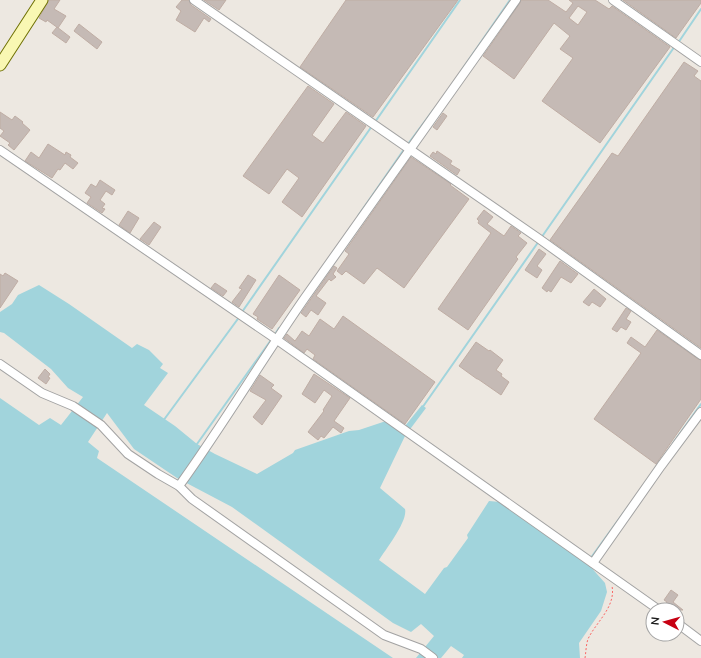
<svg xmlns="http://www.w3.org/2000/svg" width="701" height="658" font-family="'Nunito Sans',sans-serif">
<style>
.water{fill:#a1d4dc}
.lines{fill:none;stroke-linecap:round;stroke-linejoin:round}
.stream{stroke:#a1d4dc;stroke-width:2}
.building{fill:#c5bab5;stroke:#bfada4;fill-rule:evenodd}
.street-casing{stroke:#a3a3a3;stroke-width:10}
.secondary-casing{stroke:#6f7104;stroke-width:13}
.path{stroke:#fa6765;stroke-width:1;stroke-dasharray:2 2;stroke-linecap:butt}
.street{stroke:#fff;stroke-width:8}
.secondary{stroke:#f9f7b3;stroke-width:11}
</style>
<rect width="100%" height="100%" fill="#ede8e1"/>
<path class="water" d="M 39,285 L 69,304 L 132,348 L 137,344 L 149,350 L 163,364 L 160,368 L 168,373 L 144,405 L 175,426 L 197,444 L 215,454 L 257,474 L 293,453 L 295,450 L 349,431 L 359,430 L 386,421 L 401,431 L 422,405 L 426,408 L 405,436 L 380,488 L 405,509 C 408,521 386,549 379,560 L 425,594 L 444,568 L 447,567 L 468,538 L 467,535 L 489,501 L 500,502 L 589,565 L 605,583 L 607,592 L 601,611 L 579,643 L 580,658 L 462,658 L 464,655 L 451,646 L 441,658 L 416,658 L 434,636 L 421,624 L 411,632 L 393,623 L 232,507 L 177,478 L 134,449 L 107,413 L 88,442 L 99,451 L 97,458 L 393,658 L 0,658 L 0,398 L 39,425 L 50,418 L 61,425 L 83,397 L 68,388 L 51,369 L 4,333 L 0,332 L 0,312 L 12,304 L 18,295 Z"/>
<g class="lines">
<g class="stream">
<polyline points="678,43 701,9"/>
<polyline points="461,71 510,0"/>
<polyline points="375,122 460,0"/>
<polyline points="408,144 434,109"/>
<polyline points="358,216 405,148"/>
<polyline points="541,238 675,46"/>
<polyline points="242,312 372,126"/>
<polyline points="274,336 279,328"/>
<polyline points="422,408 539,241"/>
<polyline points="163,421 240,316"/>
<polyline points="673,443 701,404"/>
<polyline points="197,444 271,340"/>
<polyline points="590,559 630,504"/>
</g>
</g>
<g class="building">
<polygon points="49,0 60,0 54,9 66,16 58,28 47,20 46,22 39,18"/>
<polygon points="182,0 189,0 191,5 211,19 209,22 204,18 195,32 176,20 181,11 176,7"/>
<polygon points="204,0 226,0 219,10"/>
<polygon points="346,0 458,0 373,117 300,67"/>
<path d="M 521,0 L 548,0 L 566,12 L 573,3 L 569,0 L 595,0 L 609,9 L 612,6 L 670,47 L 600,143 L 542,101 L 573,58 L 560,49 L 570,36 L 554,23 L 514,79 L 483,56 L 520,3 ZM 578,6 L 587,12 L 578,25 L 569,18 Z"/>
<polygon points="623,0 701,0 701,3 676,38"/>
<polygon points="79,24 102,42 97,49 74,31"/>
<polygon points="57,27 70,37 66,43 52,33"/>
<polygon points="684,62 698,71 694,76 701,81 701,348 550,240 612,153 618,156"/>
<polygon points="308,86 334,104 312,135 323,143 346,112 366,126 302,217 282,202 299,178 287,169 269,194 243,176"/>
<polygon points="0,112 12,120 15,116 23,122 22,123 30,130 14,150 8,145 10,143 0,136 4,131 0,128"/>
<polygon points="443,113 447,116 437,130 433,127"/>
<polygon points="48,144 65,155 66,152 71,155 70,157 78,163 73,169 65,163 60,170 58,169 52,178 25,161 31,152 39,158"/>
<polygon points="437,151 452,161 450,164 460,170 457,175 430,156 433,152 436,154"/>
<polygon points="411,157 451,184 450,185 469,199 404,288 377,268 364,284 346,271 342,275 337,271 349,254 345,251"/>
<polygon points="100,180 115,190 112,195 106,191 100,200 105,204 102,208 105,209 102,213 87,203 91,197 85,193 91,184 96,187"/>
<polygon points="484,210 493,217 487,224 504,236 511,226 521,233 518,236 527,243 516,257 518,259 468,330 438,309 491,233 478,223 479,221 477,219"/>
<polygon points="128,211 139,218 130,233 119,225"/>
<polygon points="154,222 161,227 149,245 140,239"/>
<polygon points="539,249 546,254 537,266 542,270 537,278 525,270"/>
<polygon points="560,261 578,274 571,283 561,277 551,292 548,290 547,292 542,288"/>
<polygon points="334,266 337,268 333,274 336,277 331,281 329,279 316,296 326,303 318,315 311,310 306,317 301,313"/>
<polygon points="5,273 18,281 0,308 0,274 3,276"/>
<polygon points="248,275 256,280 239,307 232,302 242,289 239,288"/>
<polygon points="279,275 300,290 272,329 257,319 258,317 253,314"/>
<polygon points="215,283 227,291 223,296 211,288"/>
<polygon points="594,289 606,299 600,307 592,302 589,306 583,302"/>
<polygon points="626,308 631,311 626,319 631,322 626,330 621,327 617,332 612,329"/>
<polygon points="343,316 435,382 405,424 313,359 315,355 307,349 304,353 284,338 287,334 295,341 302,331 309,336 320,319 334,329"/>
<polygon points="657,330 698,359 701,360 701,399 656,464 594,419 641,353 627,343 631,337 645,347"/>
<polygon points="476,342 489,351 490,350 503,360 496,370 502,374 501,376 509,382 501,395 478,379 477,379 459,366"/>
<polygon points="45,369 50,374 48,377 50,378 46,384 38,378"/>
<polygon points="314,374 350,398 334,421 344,428 341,433 333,427 324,438 321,436 318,440 308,432 324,411 323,410 332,396 324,390 315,403 302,394"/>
<polygon points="260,375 274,385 271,388 282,396 262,425 253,417 266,400 250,391"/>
<polygon points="671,590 678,595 673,602 683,610 669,610 664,607 667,602 664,600"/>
</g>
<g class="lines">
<g class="street-casing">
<g id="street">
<polyline points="194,0 538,238 701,355"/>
<polyline points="613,0 701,62"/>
<polyline points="0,150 270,335 659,610"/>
<polyline points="0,364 42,393 73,406 101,425 128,454 158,474 179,486 192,499 384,635 421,649 433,658"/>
<path d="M 179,486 C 223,425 261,361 304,299 L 516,0"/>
<polyline points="593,563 661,466 701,412"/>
<polyline points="677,623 701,641"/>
</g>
</g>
<g class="secondary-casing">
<polyline id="secondary" points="0,65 42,0"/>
</g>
<path class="path" d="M 585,658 C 586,652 586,645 588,639 C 596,622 616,607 612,586"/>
<use href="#street" class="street"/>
<use href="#secondary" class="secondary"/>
</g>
<g transform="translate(665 622) rotate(276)"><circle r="19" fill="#ffffff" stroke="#a4a4a4"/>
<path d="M0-3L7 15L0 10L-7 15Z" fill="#c70012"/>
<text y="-6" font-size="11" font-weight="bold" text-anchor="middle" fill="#1c1c1c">N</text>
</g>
</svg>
